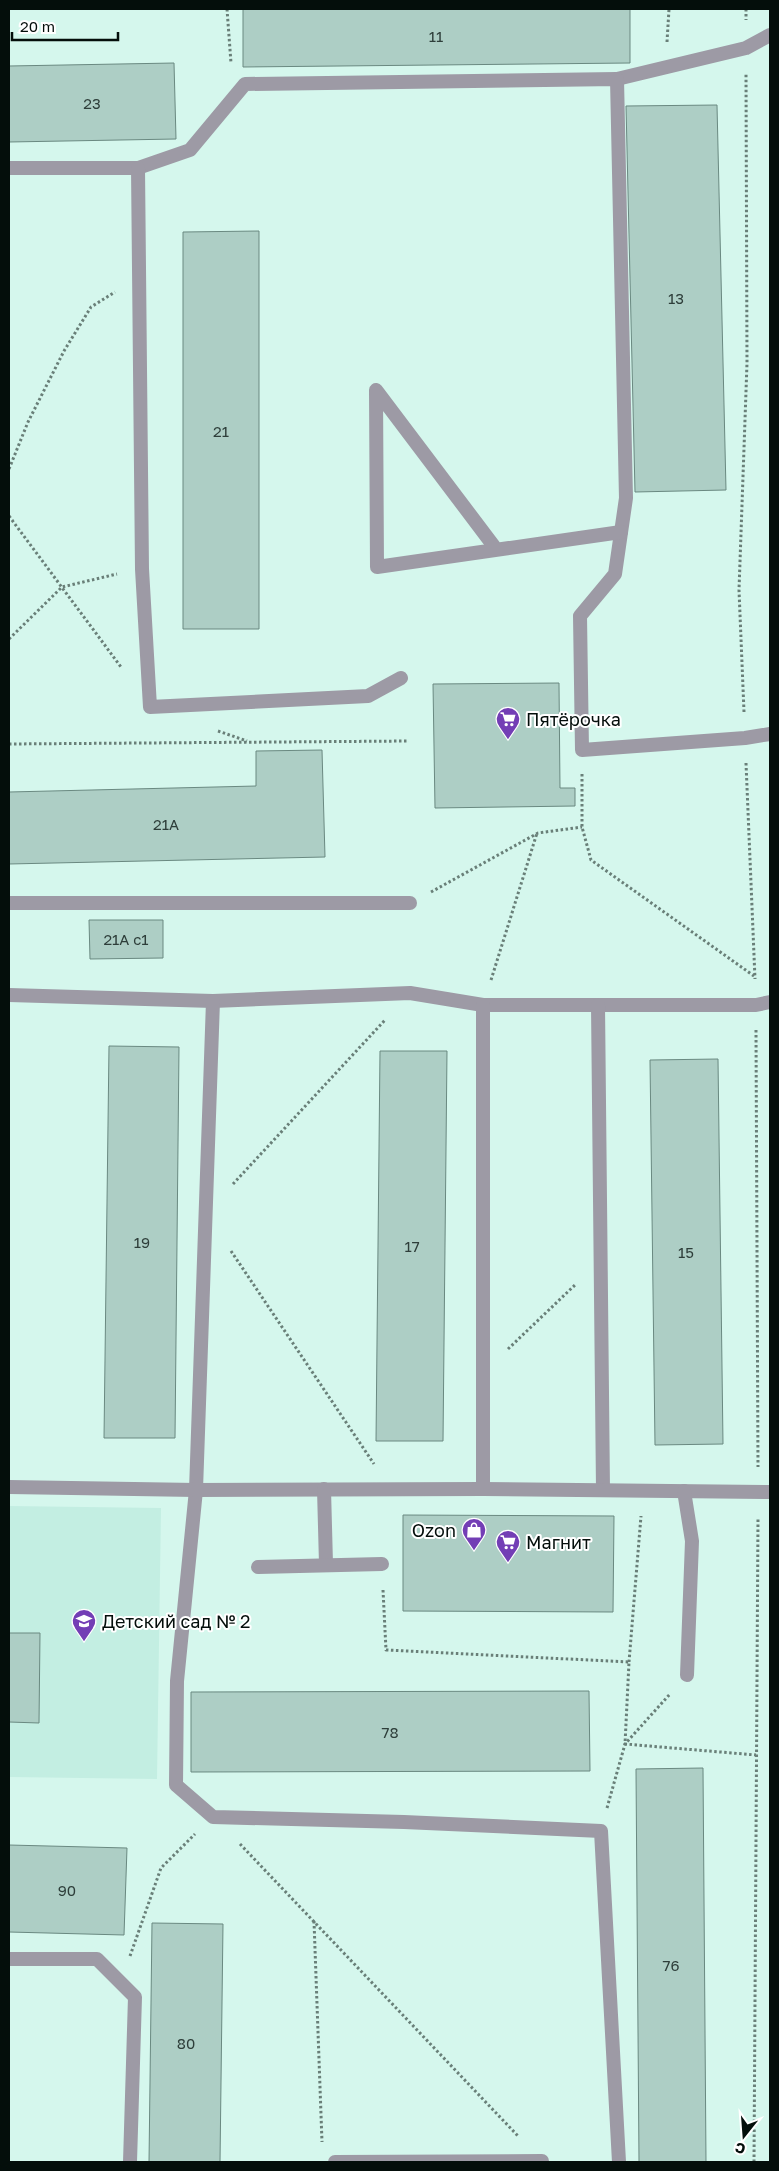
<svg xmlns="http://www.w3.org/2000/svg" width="779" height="2171" font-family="'Golos Text',sans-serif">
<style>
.built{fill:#c3eee2}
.building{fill:#adcec5;stroke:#6a8981}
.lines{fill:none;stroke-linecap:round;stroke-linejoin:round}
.path{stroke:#697f78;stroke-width:3;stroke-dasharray:2.5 2.5;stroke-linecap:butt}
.service{stroke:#9d9aa5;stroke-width:14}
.labels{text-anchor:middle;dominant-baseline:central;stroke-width:4;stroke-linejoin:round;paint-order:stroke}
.number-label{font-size:15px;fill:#2e3e3a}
.poi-label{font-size:18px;fill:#040e0b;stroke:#fff;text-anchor:start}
</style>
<rect width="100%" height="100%" fill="#d5f7ed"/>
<polygon class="built" points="9,1506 161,1508 157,1779 9,1777"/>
<g class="building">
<polygon points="243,9 630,9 630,63 243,67"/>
<polygon points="174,63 176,139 9,142 9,66"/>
<polygon points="717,105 726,490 635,492 626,106"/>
<polygon points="259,231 259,629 183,629 183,232"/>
<polygon points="559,683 560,788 575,788 575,806 435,808 433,684"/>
<polygon points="322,750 325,857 9,864 9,792 256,786 256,751"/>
<polygon points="89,920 163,920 163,958 90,959"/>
<polygon points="109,1046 179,1047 175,1438 104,1438"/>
<polygon points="380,1051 447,1051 443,1441 376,1441"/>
<polygon points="718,1059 723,1444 655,1445 650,1060"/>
<polygon points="403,1515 614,1516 613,1612 403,1611"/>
<polygon points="9,1633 40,1633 39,1723 9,1722"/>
<polygon points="589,1691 590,1771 191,1772 191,1692"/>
<polygon points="703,1768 706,2162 639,2162 636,1769"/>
<polygon points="9,1845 127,1848 124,1935 9,1932"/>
<polygon points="152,1923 223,1924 220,2162 149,2162"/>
</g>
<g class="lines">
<g class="path">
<polyline points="227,9 231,63"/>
<polyline points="746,9 746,20"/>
<polyline points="667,42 669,9"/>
<polyline points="9,469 28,422 64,351 91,307 115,292"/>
<polyline points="9,516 121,667"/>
<polyline points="9,639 62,587 117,574"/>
<polyline points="744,712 739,590 747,363 746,73"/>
<polyline points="218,731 247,741"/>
<polyline points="9,744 409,741"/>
<polyline points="746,763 755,979"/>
<polyline points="582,774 582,827 591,860 754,976"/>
<polyline points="431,892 538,833 582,827"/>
<polyline points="491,980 537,833"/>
<polyline points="756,1030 758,1467"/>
<polyline points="233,1184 385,1020"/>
<polyline points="231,1251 374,1464"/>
<polyline points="508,1349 576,1284"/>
<polyline points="383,1590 386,1650 629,1662 625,1744 756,1755"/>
<polyline points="629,1662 641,1516"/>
<polyline points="607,1808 625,1744 670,1694"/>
<polyline points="240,1844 518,2136"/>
<polyline points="314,1921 322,2142"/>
<polyline points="130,1956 161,1868 195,1834"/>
<polyline points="754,2162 758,1518"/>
</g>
<g class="service">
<polyline points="617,79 746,48 770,35"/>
<polyline points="9,168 138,168 190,150 245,84 617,79 626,498 615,574 580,616 582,750 745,738 770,734"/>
<polyline points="138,168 142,569 150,707 368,696 401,678"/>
<polyline points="496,549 376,390 377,567 621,532"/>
<polyline points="9,903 410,903"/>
<polyline points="9,995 213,1001 410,993 483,1005 756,1005 770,1002"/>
<polyline points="213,1001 196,1490 177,1681 176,1785 213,1817 404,1822 601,1831 619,2162"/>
<polyline points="598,1005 603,1490"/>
<polyline points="9,1487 196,1490 483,1489 770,1492"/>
<polyline points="324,1489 326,1564"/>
<polyline points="483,1489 483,1005"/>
<polyline points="684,1491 692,1541 687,1675"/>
<polyline points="258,1567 382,1564"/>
<polyline points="9,1959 97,1959 135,1997 130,2162"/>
<polyline points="335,2162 542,2161"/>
</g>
</g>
<defs>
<g id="supermarket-pin" transform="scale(1.25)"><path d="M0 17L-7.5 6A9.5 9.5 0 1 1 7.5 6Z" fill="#733eb5" stroke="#fff"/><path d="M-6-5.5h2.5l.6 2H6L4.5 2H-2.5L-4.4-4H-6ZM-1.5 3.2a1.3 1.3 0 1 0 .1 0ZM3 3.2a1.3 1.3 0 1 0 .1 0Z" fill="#fff"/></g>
<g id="shop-pin" transform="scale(1.25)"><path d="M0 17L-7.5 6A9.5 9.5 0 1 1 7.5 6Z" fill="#733eb5" stroke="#fff"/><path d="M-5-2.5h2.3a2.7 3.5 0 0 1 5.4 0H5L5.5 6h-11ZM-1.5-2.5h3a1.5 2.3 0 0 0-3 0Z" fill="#fff"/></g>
<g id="school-pin" transform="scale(1.25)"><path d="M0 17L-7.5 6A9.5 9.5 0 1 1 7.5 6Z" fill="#733eb5" stroke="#fff"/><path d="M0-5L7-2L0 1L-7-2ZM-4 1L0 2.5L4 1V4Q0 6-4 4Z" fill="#fff"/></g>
</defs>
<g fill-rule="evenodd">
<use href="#supermarket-pin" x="508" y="719"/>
<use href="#shop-pin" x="474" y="1530"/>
<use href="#supermarket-pin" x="508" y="1542"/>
<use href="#school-pin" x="84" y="1621"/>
</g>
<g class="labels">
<g class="number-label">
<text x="436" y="36">11</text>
<text x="92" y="103">23</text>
<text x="676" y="298">13</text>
<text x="221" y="431">21</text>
<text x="166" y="824">21А</text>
<text x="126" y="939">21А с1</text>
<text x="142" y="1242">19</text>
<text x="412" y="1246">17</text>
<text x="686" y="1252">15</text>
<text x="390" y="1732">78</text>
<text x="67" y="1890">90</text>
<text x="671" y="1965">76</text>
<text x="186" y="2043">80</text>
</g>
<g class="poi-label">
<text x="526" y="719">Пятёрочка</text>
<text x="456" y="1530" text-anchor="end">Ozon</text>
<text x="526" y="1542">Магнит</text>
<text x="102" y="1621">Детский сад № 2</text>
</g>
</g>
<rect width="779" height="2171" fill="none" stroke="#040e0b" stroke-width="20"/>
<g transform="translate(744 2136) rotate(197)" stroke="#ffffff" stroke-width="4" paint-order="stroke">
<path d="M0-4L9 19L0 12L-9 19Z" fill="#040e0b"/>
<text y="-8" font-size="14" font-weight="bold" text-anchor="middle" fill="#040e0b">С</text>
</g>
<path d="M12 32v8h106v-8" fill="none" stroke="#040e0b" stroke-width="2.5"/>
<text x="20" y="32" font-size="15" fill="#040e0b" stroke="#ffffff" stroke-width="4" paint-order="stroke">20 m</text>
</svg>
